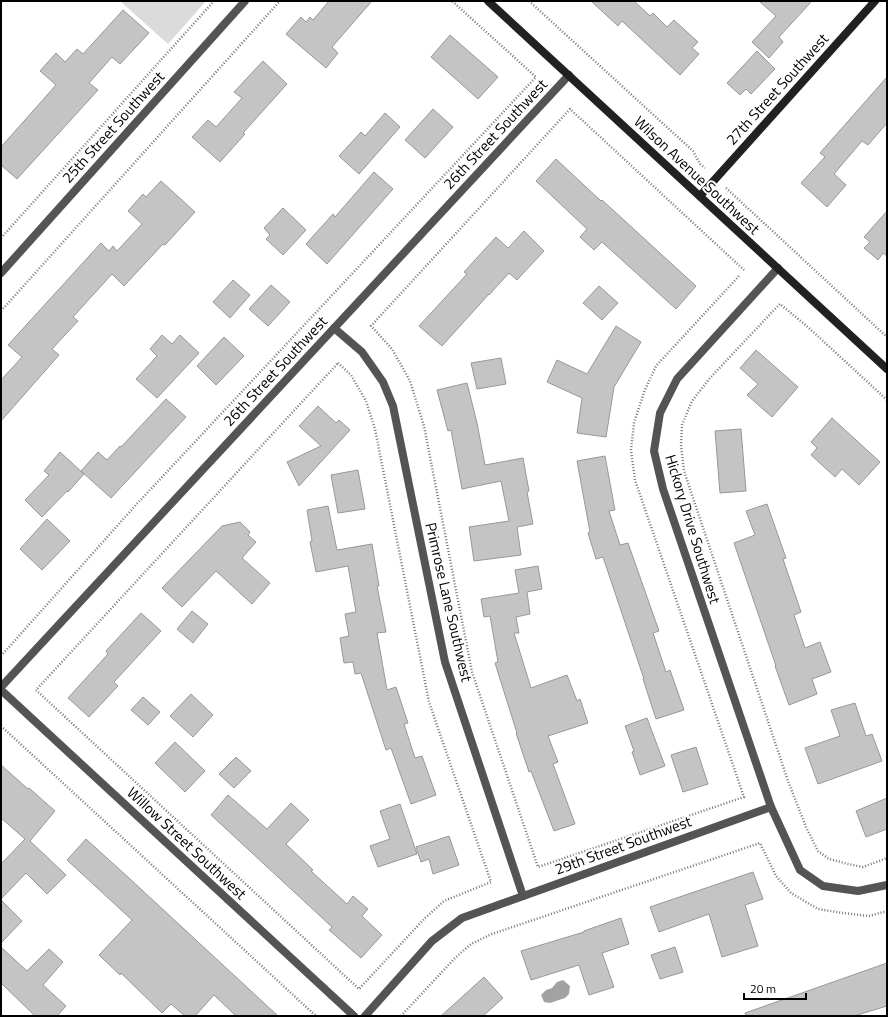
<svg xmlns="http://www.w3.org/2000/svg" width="888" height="1017" font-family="'Titillium Web',sans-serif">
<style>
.green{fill:#dbdbdb}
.water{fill:#a2a2a2}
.building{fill:#c4c4c4;stroke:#989898}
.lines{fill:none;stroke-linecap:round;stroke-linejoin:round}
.path{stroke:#767676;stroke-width:2.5;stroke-dasharray:1 2;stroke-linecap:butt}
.street{stroke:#545454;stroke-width:8}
.secondary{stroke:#212121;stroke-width:8}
.labels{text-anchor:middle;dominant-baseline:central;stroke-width:4;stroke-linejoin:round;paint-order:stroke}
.street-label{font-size:15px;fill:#000;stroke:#fff}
</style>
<rect width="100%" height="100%" fill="#fff"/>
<polygon class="green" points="120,1 206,1 168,44"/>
<polygon class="water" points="563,980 570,986 569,994 565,998 550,1003 544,1002 541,995 546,990 552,988 557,982"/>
<g class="building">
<polygon points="329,1 372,1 332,47 338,53 326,68 286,34 301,17 306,22 310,17 313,20"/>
<polygon points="591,1 634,1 650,16 653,13 667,27 674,20 698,42 692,48 699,54 680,75 622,21 618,26"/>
<polygon points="759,1 812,1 779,37 783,42 769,58 752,42 776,16"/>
<polygon points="123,10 149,33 120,64 112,57 89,83 98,90 17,179 1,165 1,147 56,85 40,71 56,53 65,62 77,49 83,54"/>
<polygon points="450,35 498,77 478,99 431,57"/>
<polygon points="757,51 775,69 751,94 746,89 740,95 727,83"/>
<polygon points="263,61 287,84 243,133 245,134 220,162 192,137 208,120 216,127 242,98 234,92"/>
<polygon points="887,77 887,123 868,145 862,141 834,174 846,185 827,207 801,183 825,157 820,153"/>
<polygon points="433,109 453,127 425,158 405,140"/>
<polygon points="385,113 400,127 359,174 339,156 361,132 365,136"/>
<polygon points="556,159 601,201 602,200 696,286 676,309 602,242 594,250 580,237 587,229 536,181"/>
<polygon points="374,172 393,189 327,264 306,244 333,214 335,217"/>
<polygon points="161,181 195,212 165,245 163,244 124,286 112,274 73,317 78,321 52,349 59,355 1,421 1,380 22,357 8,345 101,243 109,251 113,246 117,251 142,224 128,211 143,194 146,197"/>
<polygon points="283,208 306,230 283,255 266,239 270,235 264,228"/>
<polygon points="887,211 887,256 883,253 878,260 864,248 870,242 864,237"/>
<polygon points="524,231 544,251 517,280 509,273 489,295 489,294 442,346 419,326 467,274 464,272 496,237 508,248"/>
<polygon points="233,280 250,295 230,318 213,302"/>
<polygon points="271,285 290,302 268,326 249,309"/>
<polygon points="599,286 618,303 602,320 583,303"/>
<polygon points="616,326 641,342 614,387 606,437 577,433 582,398 547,382 557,360 587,374"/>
<polygon points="162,335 172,344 180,335 199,353 157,398 136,379 157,356 150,349"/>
<polygon points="224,337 244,356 216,385 197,366"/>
<polygon points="756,350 798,387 772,417 747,395 758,384 740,368"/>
<polygon points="501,358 506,384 477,389 471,363"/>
<polygon points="467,383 477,423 485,465 523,458 529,491 527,492 533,524 517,527 521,555 474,561 469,527 509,521 501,481 462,489 451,430 448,431 437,390"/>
<polygon points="166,399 186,417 111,498 81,471 98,452 107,460 120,446 121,447"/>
<polygon points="318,406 336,423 339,420 350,430 299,486 287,462 321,446 299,426"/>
<polygon points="832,418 880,462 859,485 842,469 835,477 811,455 817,448 811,442"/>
<polygon points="741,429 746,491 720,493 715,431"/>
<polygon points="60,452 84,474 68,492 67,491 42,517 25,500 49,475 44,471"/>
<polygon points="605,456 615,510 609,511 620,545 628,543 659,631 653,633 666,672 670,670 684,710 656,719 643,679 644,679 603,557 596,559 588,533 590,532 577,461"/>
<polygon points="358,470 365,509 338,513 331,475"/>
<polygon points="767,504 786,558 783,559 801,612 794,615 805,648 820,642 831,672 812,679 817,694 789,705 775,666 776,666 734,543 755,535 746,511"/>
<polygon points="328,506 337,550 372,544 379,586 377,586 386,632 377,633 387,690 396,687 408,723 404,724 415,758 422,756 436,795 411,804 391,748 386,750 361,673 355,674 353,662 344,663 340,638 349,636 345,614 356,612 348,566 316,572 310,542 312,541 307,510"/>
<polygon points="47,519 70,541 42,570 20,549"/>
<polygon points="240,522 250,532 248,535 256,542 242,558 270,583 252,604 216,571 182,607 162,588 222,526"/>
<polygon points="538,566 542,589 527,592 530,614 516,617 519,633 514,633 531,688 567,675 577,701 580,699 588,723 548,736 558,762 553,764 575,824 554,831 531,771 529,772 516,733 517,733 495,663 498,662 490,616 484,617 481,599 519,593 515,570"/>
<polygon points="192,611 208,624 193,643 177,629"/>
<polygon points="141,613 161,631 114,682 118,686 89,717 68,698 108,654 106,651"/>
<polygon points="191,694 213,715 193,737 170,716"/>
<polygon points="143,697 160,712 148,725 131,710"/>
<polygon points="855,703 866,736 872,734 882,761 818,784 805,748 840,736 831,710"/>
<polygon points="647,718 665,766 640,775 632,752 634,751 625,726"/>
<polygon points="175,742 205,771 185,792 155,763"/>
<polygon points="696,747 708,784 683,792 671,755"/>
<polygon points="236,757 251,771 234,788 219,774"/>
<polygon points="1,765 28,789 29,788 55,811 30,841 66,875 47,894 26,873 1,899 1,864 25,839 1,818"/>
<polygon points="228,795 267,829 291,803 309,820 286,844 313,870 311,871 347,904 353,896 368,909 362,916 382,935 361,958 329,930 332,927 211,815"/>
<polygon points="887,798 887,829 866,837 856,811"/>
<polygon points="400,804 417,854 378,867 370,846 390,839 380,811"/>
<polygon points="449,836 459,865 433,874 429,859 421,862 416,847"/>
<polygon points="86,839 129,878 278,1016 236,1016 214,995 195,1016 185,1016 171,1004 162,1013 121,973 120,975 99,955 132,920 67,860"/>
<polygon points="753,872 763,899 745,905 758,946 722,957 709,914 659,932 650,907"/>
<polygon points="1,900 22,921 1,943"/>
<polygon points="621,918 629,944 602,953 614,987 589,995 579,965 531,980 521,951 584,932 584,931"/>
<polygon points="1,947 27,971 49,949 63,962 43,985 66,1006 57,1016 35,1016 1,983"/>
<polygon points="675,947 683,972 660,979 651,955"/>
<polygon points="887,963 887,1006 854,1016 746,1016 745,1013"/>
<polygon points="484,977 503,998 483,1016 441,1016"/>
</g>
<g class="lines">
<g class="path">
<polyline points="529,1 693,151 700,164 705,168"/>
<polyline points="726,188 887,337"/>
<polyline points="1,238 214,1"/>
<polyline points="739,276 656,366 644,392 634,423 631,450 635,480 744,797 538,867 472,672 424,426 410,381 392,349 371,326 570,109 744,270"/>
<polyline points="1,311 280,1"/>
<polygon points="338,363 351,375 366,401 375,429 429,702 491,882 444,901 425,918 359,989 36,690"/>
<polyline points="887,400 809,328 780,304 774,310 710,378 692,401 682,425 681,445 684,471 788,781 806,827 818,851 829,859 848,864 863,867 887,858"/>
<polyline points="1,656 135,506 536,77 452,1"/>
<polyline points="1,726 316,1016"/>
<polyline points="401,1016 455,958 471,944 492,934 760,843 776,876 791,893 818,909 843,913 869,916 887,911"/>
</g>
<g class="street">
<polyline points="1,273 245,1"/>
<polyline points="334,328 362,352 383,382 393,406 445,662 523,896"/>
<polyline points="1,687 569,75"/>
<polyline points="1,690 354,1016"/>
<polyline points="771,807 663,489 654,451 660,413 677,379 778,268"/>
<polyline points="365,1016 432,941 462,918 771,807 800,870 823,886 858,891 887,885"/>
</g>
<g class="secondary">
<polyline points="488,1 887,369"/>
<polyline points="700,196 875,1"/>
</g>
</g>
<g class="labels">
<g class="street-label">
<text transform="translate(777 89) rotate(-48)">27th Street Southwest</text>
<text transform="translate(113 127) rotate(-48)">25th Street Southwest</text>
<text transform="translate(495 134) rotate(-47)">26th Street Southwest</text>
<text transform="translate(697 175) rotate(43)">Wilson Avenue Southwest</text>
<text transform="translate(275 371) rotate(-47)">26th Street Southwest</text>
<text transform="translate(693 529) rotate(73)">Hickory Drive Southwest</text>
<text transform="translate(449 602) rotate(77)">Primrose Lane Southwest</text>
<text transform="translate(187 843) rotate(43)">Willow Street Southwest</text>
<text transform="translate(623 845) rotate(-20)">29th Street Southwest</text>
</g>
</g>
<rect width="888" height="1017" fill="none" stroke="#000000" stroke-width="4"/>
<path d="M744 993v6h62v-6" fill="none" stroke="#000000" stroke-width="2"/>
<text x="750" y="993" font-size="12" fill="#000000" stroke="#ffffff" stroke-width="3" paint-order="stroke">20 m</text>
</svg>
